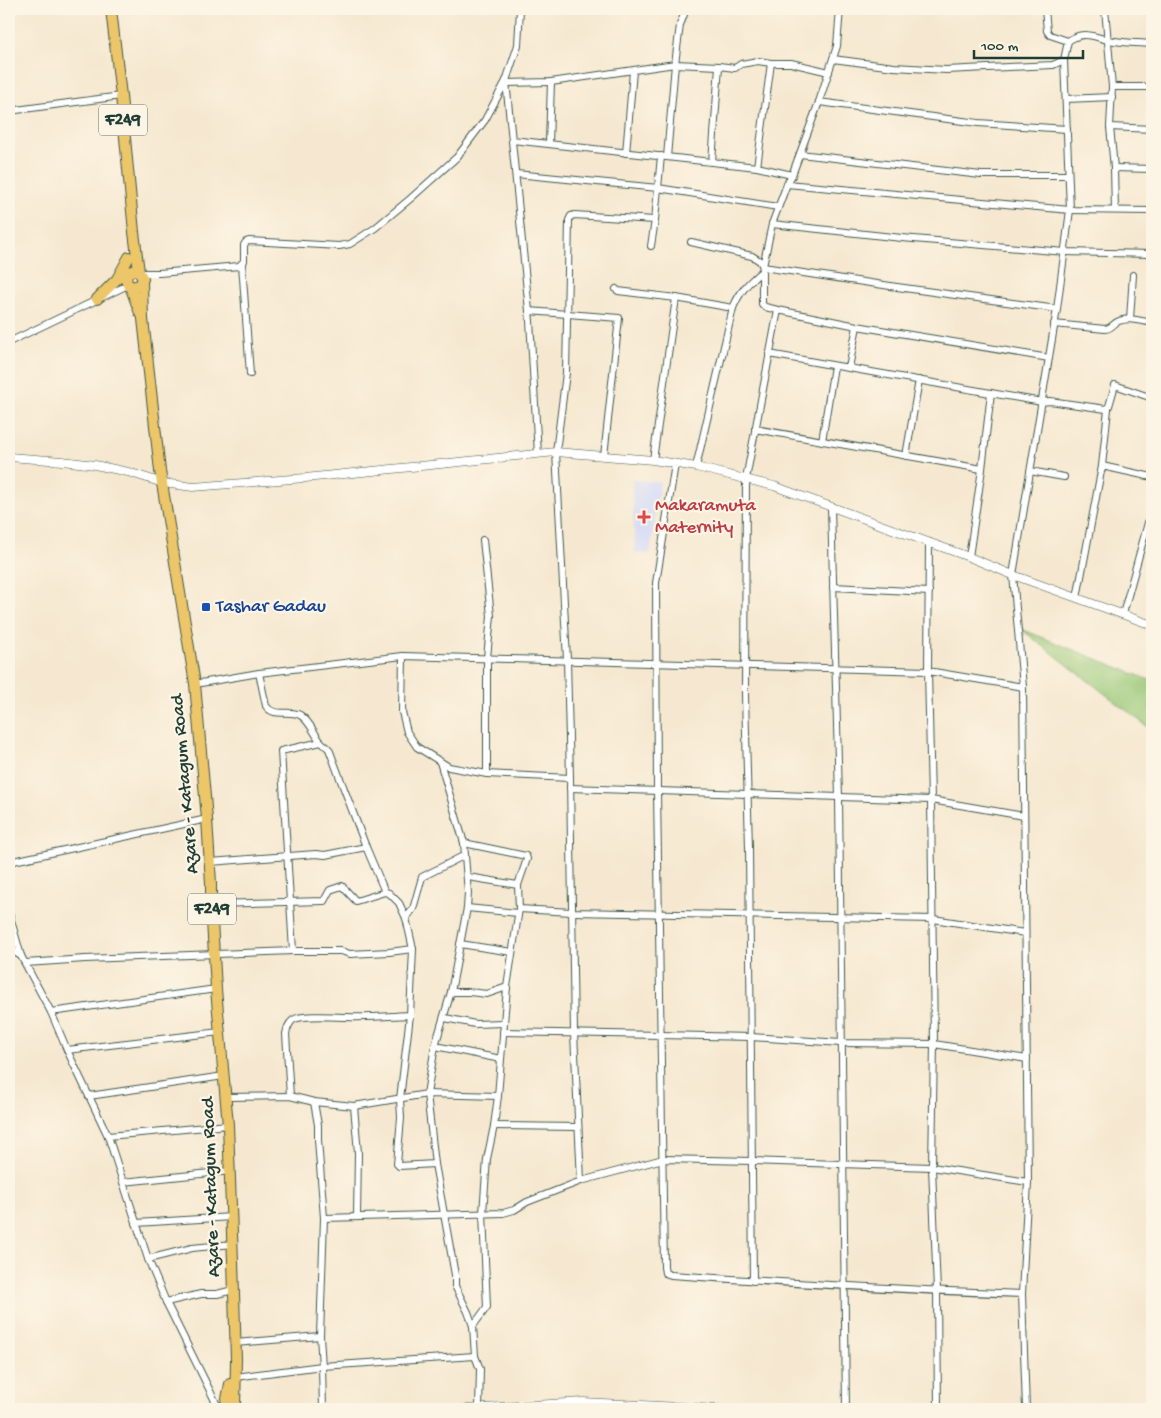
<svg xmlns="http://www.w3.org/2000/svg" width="1161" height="1418" font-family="'Gochi Hand',sans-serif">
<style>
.built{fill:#d1d9f9}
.green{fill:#99c877;stroke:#5c8256}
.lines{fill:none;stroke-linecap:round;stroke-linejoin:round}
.minor-casing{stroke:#3f574b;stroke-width:8}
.tertiary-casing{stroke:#3f574b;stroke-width:9}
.primary-casing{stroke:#3f574b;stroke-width:12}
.minor{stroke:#fff;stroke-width:6}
.tertiary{stroke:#fff;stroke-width:8}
.primary{stroke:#ecc669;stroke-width:10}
.health-dot{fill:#e0444e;stroke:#fcf5e5;stroke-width:2}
.transit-dot{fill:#1a4fb4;stroke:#fcf5e5;stroke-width:2}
.labels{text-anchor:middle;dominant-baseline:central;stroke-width:4.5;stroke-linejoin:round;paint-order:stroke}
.shield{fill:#fcf5e5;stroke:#617469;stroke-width:1}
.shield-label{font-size:18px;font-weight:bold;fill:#1f3d34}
.health-label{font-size:19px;fill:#be3a42;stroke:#fcf5e5;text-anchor:start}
.transit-label{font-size:19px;fill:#164399;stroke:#fcf5e5;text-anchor:start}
.street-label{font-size:19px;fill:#1f3d34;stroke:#fcf5e5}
</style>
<rect width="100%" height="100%" fill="#fcf5e5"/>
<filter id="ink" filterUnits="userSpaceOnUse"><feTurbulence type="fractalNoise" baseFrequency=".02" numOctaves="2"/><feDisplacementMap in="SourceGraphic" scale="10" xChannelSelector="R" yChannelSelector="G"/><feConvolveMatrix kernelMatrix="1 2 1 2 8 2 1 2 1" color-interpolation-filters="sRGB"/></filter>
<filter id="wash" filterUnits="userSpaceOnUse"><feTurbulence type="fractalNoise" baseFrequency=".0096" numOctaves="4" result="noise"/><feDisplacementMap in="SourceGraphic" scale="20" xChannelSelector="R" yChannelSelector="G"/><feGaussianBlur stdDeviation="1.12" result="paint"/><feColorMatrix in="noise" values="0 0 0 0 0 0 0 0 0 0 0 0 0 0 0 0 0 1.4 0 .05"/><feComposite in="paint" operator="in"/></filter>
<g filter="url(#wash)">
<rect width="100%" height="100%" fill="#f6e8d0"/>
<polygon class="built" points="632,480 660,482 650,554 635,553"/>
<polygon class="green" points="1021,629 1152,681 1152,730"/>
</g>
<g filter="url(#ink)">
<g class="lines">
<g class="minor-casing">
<g id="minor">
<polyline points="520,9 518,45 506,81 530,321 538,454"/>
<polyline points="840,9 837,46 819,102 792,175 787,184 772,224 762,271 762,304 765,307 778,310 857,326 1049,358"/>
<polyline points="1045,9 1047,31 1050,35 1068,41"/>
<polyline points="1105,9 1112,87 1110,127 1114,168 1115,210"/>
<path d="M 833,59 L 894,67 L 946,70 L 1053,65 L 1064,60 L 1068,41 C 1084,30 1093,37 1109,40 C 1123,43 1138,43 1152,44"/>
<polyline points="506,83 551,82 675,64 719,66 735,68 741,64 758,61 771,63 791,63 829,72"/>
<polyline points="1112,87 1152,87"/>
<polyline points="1066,99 1112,97"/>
<polyline points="819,102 978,123 1067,129"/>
<polyline points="9,111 121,96"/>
<polyline points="1110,127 1152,129"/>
<polyline points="512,140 757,167 792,175"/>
<polyline points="549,144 551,82"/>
<polyline points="626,153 633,71"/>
<polyline points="800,154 981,175 1068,175"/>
<polyline points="667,157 675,64 680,25 686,9"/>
<polyline points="712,162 719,66"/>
<polyline points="757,167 771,63"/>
<polyline points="1114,168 1152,169"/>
<polyline points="516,174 658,188 778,207"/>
<polyline points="787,184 1070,210 1152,211"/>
<polyline points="772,224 902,238 1065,252 1152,254"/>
<polyline points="691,242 752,256 760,261 763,267"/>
<polyline points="651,246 655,220 661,156"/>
<polyline points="242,264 250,374"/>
<polyline points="763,267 897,287 1057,309"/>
<polyline points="140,273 159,273 239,266 244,261 244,245 246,242 249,241 339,246 350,244 375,228 410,199 457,157 485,120 506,81"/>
<polyline points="616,289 618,291 676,298 733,308"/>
<polyline points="529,311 619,318 604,456"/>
<polyline points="1130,319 1133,275"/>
<path d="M 1054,324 L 1105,329 C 1112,329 1113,323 1119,321 C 1130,317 1141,321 1152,323"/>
<polyline points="9,342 128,285"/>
<polyline points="769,354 1042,402 1050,401 1106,409 1109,406 1115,385 1152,398"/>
<polyline points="849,368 857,326"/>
<polyline points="755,429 982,469"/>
<polyline points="822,441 834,366"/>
<polyline points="906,456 919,380"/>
<polyline points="653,460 676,298"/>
<path d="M 675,464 L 656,583 L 657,791 L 664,1267 L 665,1273 L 671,1275 C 787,1283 904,1290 1022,1294"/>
<polyline points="1102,466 1152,477"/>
<path d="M 696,467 L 733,308 C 740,291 748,283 762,271"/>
<polyline points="1030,471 1064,477"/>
<polyline points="831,507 839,797 846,1409"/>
<polyline points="483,540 491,616 487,658 487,774"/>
<polyline points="929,542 928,671 931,800 934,1044 932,1167 937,1291 938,1409"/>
<polyline points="969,557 982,469 991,393"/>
<polyline points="833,587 929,592"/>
<polyline points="1077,598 1102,466 1108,409"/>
<polyline points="1123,614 1152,508"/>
<polyline points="403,656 402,712 407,732 417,747 449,767 487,774 570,778"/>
<path d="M 259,673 L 266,706 C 274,718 289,709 300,715 C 310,721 313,732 320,741 C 323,744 326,746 329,749 L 366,847 L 385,892"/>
<polyline points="195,684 259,673 403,656 928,671 1023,687"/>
<polyline points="440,762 464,843 468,893 467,908 451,992 435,1046 427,1094 435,1164 455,1275 455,1286 468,1312 473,1326 475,1356 480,1369 479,1409"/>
<polyline points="570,788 931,800 1024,816"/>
<polyline points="464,843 526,856 527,859 518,885"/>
<polyline points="9,862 207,819"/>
<polyline points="210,862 316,854 325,855 366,847"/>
<polyline points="468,877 518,885 519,909 507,987 498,1096 494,1126 487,1159 483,1213 487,1307 473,1326"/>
<polyline points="211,904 324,901 330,890 342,886 356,901 385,892 389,893 399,903 406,918 413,949 410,1015 400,1099 401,1118 397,1164 399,1166 435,1164"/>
<polyline points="467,908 518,913"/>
<polyline points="519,909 572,912 933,919 1025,933"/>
<polyline points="9,913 21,956 51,1012 67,1050 108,1136 148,1259 166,1302 219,1409"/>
<polyline points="406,918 413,909 422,877 465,855"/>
<polyline points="460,944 512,952"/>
<polyline points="9,949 21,956"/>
<polyline points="293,951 281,751 321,742"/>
<polyline points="26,963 85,959 293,951 341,951 350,954 389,952 413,949"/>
<polyline points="451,992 469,992 487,994 507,987"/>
<polyline points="51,1012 216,989"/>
<polyline points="445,1018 475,1024 503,1023"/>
<polyline points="503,1032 660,1035 751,1037 841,1043 934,1044 1027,1059"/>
<polyline points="435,1046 501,1059"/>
<polyline points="67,1050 220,1032"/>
<polyline points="89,1096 224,1076"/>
<path d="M 290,1096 L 286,1034 C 287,1029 288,1024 293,1020 C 302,1014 336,1017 347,1017 C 368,1018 389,1016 410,1015"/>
<polyline points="226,1097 290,1096 314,1102 354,1106 427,1094 498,1096"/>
<polyline points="314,1102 318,1125 318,1140 324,1218"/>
<polyline points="354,1106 358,1153 357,1217"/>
<polyline points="494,1126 578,1127"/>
<polyline points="108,1136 228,1125"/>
<polyline points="581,1181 663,1159 752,1161 932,1167 1028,1182"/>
<polyline points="123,1182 230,1171"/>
<polyline points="136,1223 232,1217"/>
<polyline points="148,1259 192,1248 233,1244"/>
<polyline points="753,1281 749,848 745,695 746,479 778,310"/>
<polyline points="166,1302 201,1294 217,1294 233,1290"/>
<polyline points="235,1343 320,1336"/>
<polyline points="235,1377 322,1366 475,1356"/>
<polyline points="323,1409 322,1366 320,1336 324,1218 503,1213 514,1210 527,1202 581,1181 574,1033 570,778 567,660 556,452 566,373 569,220 571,216 574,215 655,220"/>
<polyline points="1026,1409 1022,1294 1028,1182 1023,687 1013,575 1057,309 1070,210 1064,60"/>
</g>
</g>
<g class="tertiary-casing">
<g id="tertiary">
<polyline points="9,457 62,461 95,465 128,472 163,483 193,487 305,478 556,452 653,460 696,467 774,486 969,557 1013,575 1152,625"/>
<polyline points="467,1409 583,1402 718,1409"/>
</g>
</g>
<g class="primary-casing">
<g id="primary">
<path d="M 111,9 L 121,96 L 134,232 L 139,272 L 143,279 C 141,286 135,288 128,285 L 126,279 L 128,272 L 136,270 L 139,272"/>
<polyline points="142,282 143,319 160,471 195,684 207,819 211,883 211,904 216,989 228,1125 233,1261 236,1359 235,1409"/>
<polyline points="130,286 140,313"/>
<polyline points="97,299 117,279 129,257"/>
<polyline points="225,1409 230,1384"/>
</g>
</g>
<use href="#minor" class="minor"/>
<use href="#tertiary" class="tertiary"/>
<use href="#primary" class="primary"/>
</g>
</g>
<path class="health-dot" d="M641.5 509.5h5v5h5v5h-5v5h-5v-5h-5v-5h5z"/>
<rect class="transit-dot" x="201" y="602" width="10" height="10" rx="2.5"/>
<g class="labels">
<g class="shield">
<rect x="99" y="104.5" width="48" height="31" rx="4"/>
<rect x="188" y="893.5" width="48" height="31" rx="4"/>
</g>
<g class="shield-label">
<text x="123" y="120">F249</text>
<text x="212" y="909">F249</text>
</g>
<g class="health-label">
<text x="655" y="506">Makaramuta<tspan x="655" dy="22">Maternity</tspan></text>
</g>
<g class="transit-label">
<text x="216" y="607">Tashar Gadau</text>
</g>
<g class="street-label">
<text transform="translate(186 784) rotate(-95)">Azare - Katagum Road</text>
<text transform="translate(212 1187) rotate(-92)">Azare - Katagum Road</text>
</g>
</g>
<rect width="1161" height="1418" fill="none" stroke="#fcf5e5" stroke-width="30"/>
<path d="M974 50v8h109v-8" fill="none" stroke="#1f3d34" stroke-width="2.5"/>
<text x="981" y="50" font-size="15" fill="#1f3d34" stroke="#fcf5e5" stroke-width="4" paint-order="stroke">100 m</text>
</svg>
